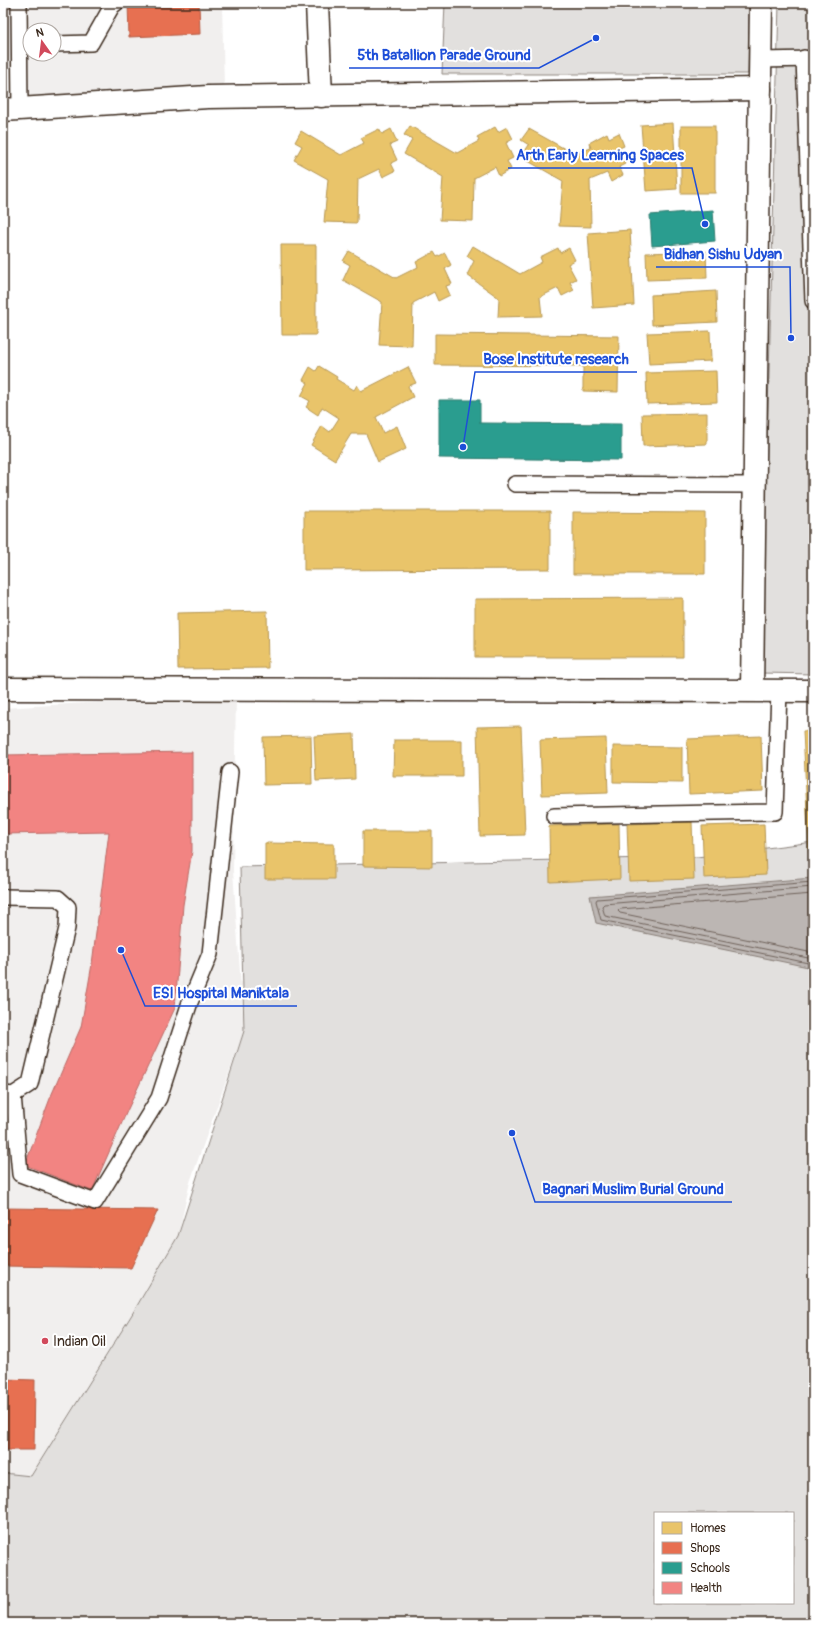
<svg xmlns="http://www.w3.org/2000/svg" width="816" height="1626" font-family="Pangolin,sans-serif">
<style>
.built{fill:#f1efee;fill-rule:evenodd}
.green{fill:#e2e0de;stroke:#8e857e;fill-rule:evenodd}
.water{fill:#bcb6b3;stroke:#887e77}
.homes{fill:#e9c46a;stroke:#b59653}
.shops{fill:#e76f51;stroke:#b35a42}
.schools{fill:#2a9d8f;stroke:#2f7a6d}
.health{fill:#f28482;stroke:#bb6964}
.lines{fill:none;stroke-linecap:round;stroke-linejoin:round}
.shore{stroke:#6f625a;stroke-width:1}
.service-casing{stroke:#3b2a1e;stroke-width:18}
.minor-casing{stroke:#3b2a1e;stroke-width:25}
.secondary-casing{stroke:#3b2a1e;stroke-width:25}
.service{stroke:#fff;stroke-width:15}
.minor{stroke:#fff;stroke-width:22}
.secondary{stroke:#fff;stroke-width:22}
.poi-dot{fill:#d1495b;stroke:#fff;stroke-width:1.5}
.labels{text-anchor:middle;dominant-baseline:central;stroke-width:4;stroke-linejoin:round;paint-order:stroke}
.poi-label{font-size:14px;fill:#3b2a1e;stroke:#fff;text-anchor:start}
.leader{fill:none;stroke:#1d4ed8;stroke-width:1.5}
.callout-dot{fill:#1d4ed8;stroke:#fff;stroke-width:1.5}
.callout-label{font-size:15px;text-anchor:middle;font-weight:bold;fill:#1d4ed8;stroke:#fff;stroke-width:4;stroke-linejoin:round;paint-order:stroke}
</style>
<rect width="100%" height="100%" fill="#fff"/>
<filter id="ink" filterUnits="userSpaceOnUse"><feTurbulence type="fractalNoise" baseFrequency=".025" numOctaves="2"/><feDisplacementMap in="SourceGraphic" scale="8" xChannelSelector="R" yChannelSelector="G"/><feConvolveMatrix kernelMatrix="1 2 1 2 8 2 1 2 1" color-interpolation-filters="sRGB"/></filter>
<g filter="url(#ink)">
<g class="built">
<path d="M 3,3 L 222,3 L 224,87 L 3,97 ZM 30,30 L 54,30 L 54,54 L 30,54 Z"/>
<polygon points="236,694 233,870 244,1031 190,1182 178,1236 131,1316 31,1476 3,1473 3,708"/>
</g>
<g class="green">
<polygon points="445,3 749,3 748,74 442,74"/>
<polygon points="779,3 813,3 813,674 761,673"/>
<path d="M 813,842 L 813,1623 L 3,1623 L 3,1473 L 31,1476 L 131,1316 L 178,1236 L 244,1031 L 240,867 L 697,857 ZM 655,1513 L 793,1513 L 793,1603 L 655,1603 Z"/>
</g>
<polygon class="water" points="813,878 813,968 596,923 590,896"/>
<g class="homes">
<polygon points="673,123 677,189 646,191 641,125"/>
<polygon points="410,126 457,153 479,141 477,137 495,127 498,132 507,127 513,139 506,143 513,158 507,161 511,169 499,176 495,167 474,178 473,221 440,220 443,177 404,154 412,140 404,135"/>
<rect x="681" y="126" width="34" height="67"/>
<polygon points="379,129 382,134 391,129 397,142 390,145 397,160 391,163 395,171 383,177 379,169 358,179 357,223 324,222 328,179 294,160 302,146 295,142 301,131 341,155 364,143 361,138"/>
<polygon points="529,129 574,154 591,148 589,143 607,133 609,138 619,133 624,146 617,149 625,164 619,167 623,175 611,182 607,173 590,180 591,227 559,226 563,181 521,157 529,145 521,140"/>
<polygon points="630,230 634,305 593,308 588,233"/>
<polygon points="281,245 316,245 316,335 282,335"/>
<polygon points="473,246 520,274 542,262 540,257 558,248 560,253 569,248 575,260 568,264 576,279 570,282 574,290 562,296 558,288 540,297 542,316 498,317 499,298 467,275 474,261 467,256"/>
<polygon points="349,251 396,278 418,267 416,262 434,252 437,257 445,253 451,265 445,269 452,284 446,286 450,295 438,301 434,292 413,303 412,346 379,345 382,302 343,280 350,265 343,261"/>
<polygon points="706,251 707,278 647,280 646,253"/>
<polygon points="716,291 717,322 652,325 651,295"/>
<polygon points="710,331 711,361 649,364 647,333"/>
<polygon points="435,334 619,336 618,392 583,391 583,366 435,365"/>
<polygon points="319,366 337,377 336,379 354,390 357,385 361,391 408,367 416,383 408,386 413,397 376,417 383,433 397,426 406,449 378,462 366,434 351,434 335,460 311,445 322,426 330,432 339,418 322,407 318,415 306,407 310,401 301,396 308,383 303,380 310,367 316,371"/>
<polygon points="716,371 717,402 647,404 646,373"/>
<polygon points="707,413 707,444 643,446 642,414"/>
<polygon points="304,511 550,511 550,569 304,570"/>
<polygon points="573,512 705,513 705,574 573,574"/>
<polygon points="683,598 683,657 475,657 475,599"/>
<polygon points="267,611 268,668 178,669 177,613"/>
<polygon points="521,726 525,835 480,836 477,727"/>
<polygon points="813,730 813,853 809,853 803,731"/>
<polygon points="354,734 355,779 316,781 314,736"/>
<polygon points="311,736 312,784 264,785 263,737"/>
<polygon points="761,736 763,791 689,794 687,739"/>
<polygon points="606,738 608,793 542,795 540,740"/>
<polygon points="394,740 462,740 462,776 393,776"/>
<polygon points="613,746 682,747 682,783 613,782"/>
<polygon points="692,822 694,879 629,881 627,824"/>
<polygon points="619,824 620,879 550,882 549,826"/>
<polygon points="764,824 766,875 704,878 702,826"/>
<polygon points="363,831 432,831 432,867 363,866"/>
<polygon points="265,843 334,844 334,879 265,879"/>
</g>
<g class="shops">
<polygon points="128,3 199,3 200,34 129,37"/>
<polygon points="3,1208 158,1210 131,1268 3,1266"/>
<polygon points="3,1379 35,1380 34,1450 3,1450"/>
</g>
<g class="schools">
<polygon points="713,210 715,241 652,246 650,215"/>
<polygon points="439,400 480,400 480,423 621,424 621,460 439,458"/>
</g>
<polygon class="health" points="192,752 192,851 183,905 175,1008 127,1111 92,1191 25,1165 51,1096 81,1027 92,964 109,832 3,834 3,755"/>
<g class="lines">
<g class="shore">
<polyline points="813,882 597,899 596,901 601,920 813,964"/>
<polyline points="813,887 604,904 602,906 605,916 813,959"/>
<polyline points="813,894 620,909 618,911 620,913 813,953"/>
</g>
<g class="service-casing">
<g id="service">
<polyline points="19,3 20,109"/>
<polyline points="54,44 91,43 112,6 116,3"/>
<polyline points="804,58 813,301"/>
<polyline points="760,60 813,59"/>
<polyline points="515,484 755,485"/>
<polyline points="554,816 775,812 779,690"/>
<polyline points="3,897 58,898 68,907 67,928 30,1084 13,1095 4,1094"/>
<polyline points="13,1095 20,1174 95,1202 159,1098 190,1002 210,954 230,772"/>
</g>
</g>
<g class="minor-casing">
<g id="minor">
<polyline points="317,3 321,96"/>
<polyline points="3,110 208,97 760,89"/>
<polyline points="752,690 761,3"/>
</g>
</g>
<g class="secondary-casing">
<polyline id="secondary" points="3,689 813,691"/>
</g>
<use href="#service" class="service"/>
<use href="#minor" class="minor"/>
<use href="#secondary" class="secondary"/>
</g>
</g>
<circle class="poi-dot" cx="45" cy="1341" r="4"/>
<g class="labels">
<g class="poi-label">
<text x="53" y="1341">Indian Oil</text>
</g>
</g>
<path class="leader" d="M596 38L539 68H349M705 224L692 168H508M791 338L790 267H656M463 447L475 372H637M121 950L145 1006H297M512 1133L535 1202H732"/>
<g class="callout-dot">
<circle cx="596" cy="38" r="4"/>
<circle cx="705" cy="224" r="4"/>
<circle cx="791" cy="338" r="4"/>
<circle cx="463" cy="447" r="4"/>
<circle cx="121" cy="950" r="4"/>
<circle cx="512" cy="1133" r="4"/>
</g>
<g class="callout-label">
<text x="444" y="60">5th Batallion Parade Ground</text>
<text x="600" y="160">Arth Early Learning Spaces</text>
<text x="723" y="259">Bidhan Sishu Udyan</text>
<text x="556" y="364">Bose Institute research</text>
<text x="221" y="998">ESI Hospital Maniktala</text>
<text x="633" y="1194">Bagnari Muslim Burial Ground</text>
</g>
<rect width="816" height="1626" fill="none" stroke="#fff" stroke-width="16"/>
<rect x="8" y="8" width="800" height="1610" fill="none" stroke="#3b2a1e" stroke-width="1.5" filter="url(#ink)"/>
<rect x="654" y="1512" width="140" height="92" fill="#ffffff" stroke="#b1aaa5"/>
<rect x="662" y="1522" width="20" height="12" fill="#e9c46a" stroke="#b1aaa5"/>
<text x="690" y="1532" font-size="12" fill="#3b2a1e">Homes</text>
<rect x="662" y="1542" width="20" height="12" fill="#e76f51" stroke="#b1aaa5"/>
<text x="690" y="1552" font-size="12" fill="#3b2a1e">Shops</text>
<rect x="662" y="1562" width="20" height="12" fill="#2a9d8f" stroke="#b1aaa5"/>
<text x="690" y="1572" font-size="12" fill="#3b2a1e">Schools</text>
<rect x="662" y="1582" width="20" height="12" fill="#f28482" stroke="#b1aaa5"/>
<text x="690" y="1592" font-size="12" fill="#3b2a1e">Health</text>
<g transform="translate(42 42) rotate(346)"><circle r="19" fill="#ffffff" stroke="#b1aaa5"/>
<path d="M0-3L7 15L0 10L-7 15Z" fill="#d1495b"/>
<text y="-6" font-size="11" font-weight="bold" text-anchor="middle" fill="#3b2a1e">N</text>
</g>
</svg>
